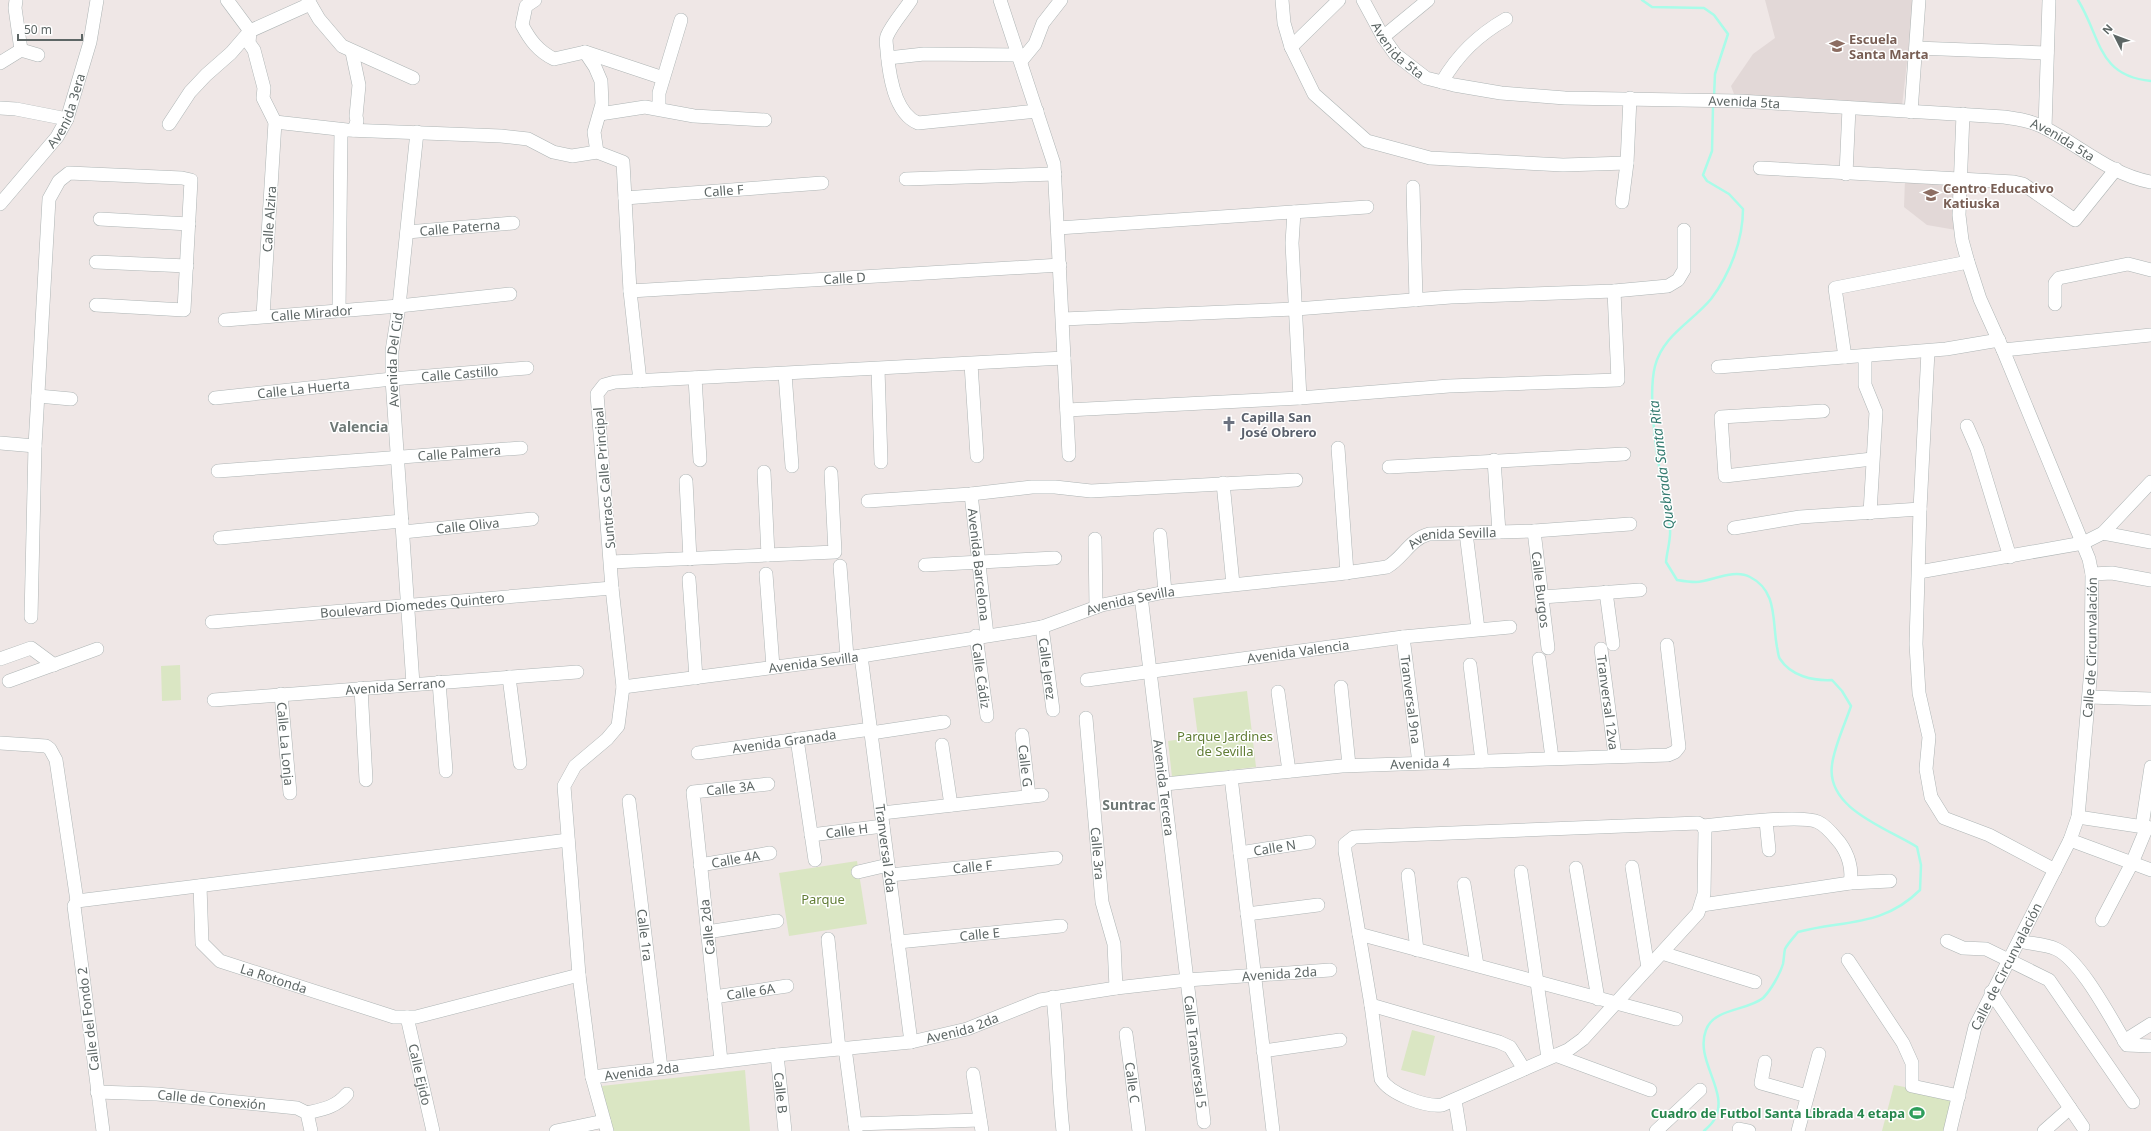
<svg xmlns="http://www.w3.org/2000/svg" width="2151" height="1131" font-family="'Noto Sans',sans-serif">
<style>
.education{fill:#e2d8d7}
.green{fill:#dae6c3}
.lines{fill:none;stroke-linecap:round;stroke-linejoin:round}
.stream{stroke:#a9fce9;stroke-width:2.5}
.minor-casing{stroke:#aeb5b5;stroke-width:14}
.minor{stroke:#fff;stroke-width:13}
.labels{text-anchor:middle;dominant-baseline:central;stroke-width:3;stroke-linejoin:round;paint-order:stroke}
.education-label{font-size:13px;font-weight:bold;fill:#785e54;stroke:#fff;text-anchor:start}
.street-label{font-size:13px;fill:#5d6665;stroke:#fff}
.worship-label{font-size:13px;font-weight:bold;fill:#5b616d;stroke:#fff;text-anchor:start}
.park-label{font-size:13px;fill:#617d35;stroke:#fff}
.leisure-label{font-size:13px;font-weight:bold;fill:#27864d;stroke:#fff;text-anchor:end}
.neighbourhood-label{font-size:14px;font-weight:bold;fill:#6e7876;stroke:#fff}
.water-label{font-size:14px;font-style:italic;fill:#347b70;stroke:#fff}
</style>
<rect width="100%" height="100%" fill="#efe7e6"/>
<g class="education">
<polygon points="1765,0 1914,0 1902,106 1734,94 1731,86 1753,54 1775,38"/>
<polygon points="1905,179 1957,183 1956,230 1927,225 1904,207"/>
</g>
<g class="green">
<polygon points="180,665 181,700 162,701 161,666"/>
<polygon points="1247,691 1256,767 1172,777 1168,741 1198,737 1193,698"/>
<polygon points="857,861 867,924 789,936 779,873"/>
<polygon points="1412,1030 1435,1036 1425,1076 1401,1070"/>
<polygon points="745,1070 750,1131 611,1131 602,1086"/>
<polygon points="1894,1085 1953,1096 1943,1131 1882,1131"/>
</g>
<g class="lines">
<g class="stream">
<polyline points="1642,0 1652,7 1704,8 1714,15 1728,34 1715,74 1714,97"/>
<path d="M 2078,0 C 2101,37 2097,76 2151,81"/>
<path d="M 1704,1131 C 1707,1128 1712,1124 1714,1120 C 1731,1093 1694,1061 1706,1030 C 1714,1008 1747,1011 1763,998 C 1771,990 1780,974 1783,964 C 1784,959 1784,953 1785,949 C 1788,943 1794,937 1798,932 C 1844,920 1883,927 1920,890 L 1921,865 L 1917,847 C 1887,828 1826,809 1832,765 C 1834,747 1845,724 1851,706 L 1842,691 L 1832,680 C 1813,681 1791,676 1780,659 C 1778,656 1778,651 1777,647 C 1772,621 1778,591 1750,577 C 1733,568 1711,582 1696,582 C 1690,582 1683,581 1677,580 L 1666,562 C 1667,551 1671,539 1670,529 C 1669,516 1665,503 1663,490 C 1657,457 1647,398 1655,366 C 1663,335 1692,322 1711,299 C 1730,274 1743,240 1743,209 L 1729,194 L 1707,181 L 1703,175 L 1712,151 L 1713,106"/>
</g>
<g class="minor-casing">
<g id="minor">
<polyline points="16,0 15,8 21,50"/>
<polyline points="227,0 250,31 249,43 254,50 264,88 263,98 275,122 263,316"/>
<polyline points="308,0 319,19 342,46 413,78"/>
<path d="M 535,0 L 526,6 L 522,25 C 530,40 538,51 554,59 L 585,52 L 663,78"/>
<path d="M 911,0 C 904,11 892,24 887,36 C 885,40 887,47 887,51 C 889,74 894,113 918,123 L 1037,111"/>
<polyline points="1000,0 1054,164 1069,455"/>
<polyline points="1282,0 1284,23 1291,47 1314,94 1367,141 1430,158 1563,165 1627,163"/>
<path id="s1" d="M 1363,0 L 1383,37 L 1395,54 L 1426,78 L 1454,85 L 1501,93 L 1565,98 L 1739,101 L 2004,117 C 2018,119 2032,121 2045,128 C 2080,146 2111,175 2151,182"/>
<polyline points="1383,37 1428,0"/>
<polyline points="1291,47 1339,0"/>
<polyline points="1916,48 2047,53"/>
<polyline points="352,52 359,85 356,116 357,121 354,130"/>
<polyline points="585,52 595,67 601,81 602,104 594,132 597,152"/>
<polyline points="888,58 924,54 1019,55"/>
<polyline points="1021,61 1035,44 1043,23 1061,0"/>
<polyline points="0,63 21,50 38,55"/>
<path d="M 1442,82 C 1458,54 1478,35 1506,19"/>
<polyline points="0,108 16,109 67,119"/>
<polyline points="659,108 659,93 681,20"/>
<polyline points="1911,112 1919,0"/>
<polyline points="600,114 645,107 694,116 765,120"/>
<polyline points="275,122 347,130 501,136 528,139 553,152 572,156 597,152 623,162 630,291 640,381"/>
<polyline points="169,124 190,92 206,75 231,53 250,31 310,4"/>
<polyline points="2045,128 2049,1"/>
<polyline points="1760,168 2014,182 2023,184 2075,220 2116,169"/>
<polyline points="1846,174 1849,108"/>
<polyline points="906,179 1055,174"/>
<polyline points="1413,187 1416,300"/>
<path id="s2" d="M 625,198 L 822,183"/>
<polyline points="1622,202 1627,163 1630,98"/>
<path id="s3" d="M 0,204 L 57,137 L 67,119 L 90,42 L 97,0"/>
<polyline points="1294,212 1292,243 1300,398"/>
<polyline points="100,219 189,224"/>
<polyline points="1058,228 1367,207"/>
<path id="s4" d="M 407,232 L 513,223"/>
<polyline points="96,262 187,266"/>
<path id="s5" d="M 630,291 L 1060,265"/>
<polyline points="2055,304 2055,283 2059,278 2128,264 2151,270"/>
<polyline points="339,311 341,130"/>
<polyline points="1063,319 1296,309 1451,297 1614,291 1668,286 1678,280 1684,270 1684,230"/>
<path id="s6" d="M 225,320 L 399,306 L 510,294"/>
<polyline points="2003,350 2151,335"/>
<polyline points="1928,351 1920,509 1916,644 1919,693 1929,737 1926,769 1931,797 1944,818 1989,835 2055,870"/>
<polyline points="1865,356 1865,385 1876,412 1870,513"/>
<polyline points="1845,357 1835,288 1968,262"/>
<polyline points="971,364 977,456"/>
<polyline points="1718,367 1946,349 1999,340"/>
<polyline points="878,369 881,462"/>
<polyline points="785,374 792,466"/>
<polyline points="695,378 700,460"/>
<polyline points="38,396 71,399"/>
<path id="s7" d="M 215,398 L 392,379 L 527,368"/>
<polyline points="1067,410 1300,398 1449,386 1618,380 1614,291"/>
<polyline points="1823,411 1721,417 1725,476 1872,459"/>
<polyline points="1967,426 1977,449 2010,557"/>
<polyline points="0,443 35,446"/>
<polyline points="1338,448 1347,573"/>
<polyline points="1494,460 1499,532"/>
<polyline points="1389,467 1624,454"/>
<path id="s8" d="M 218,471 L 521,448"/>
<polyline points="764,472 768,555"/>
<polyline points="686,481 690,559"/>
<polyline points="1223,483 1233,584"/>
<path id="s9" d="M 971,494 L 987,635"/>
<polyline points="868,501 971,494 1032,487 1055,487 1091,491 1296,480"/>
<polyline points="1734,528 1800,517 1920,509"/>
<path id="s10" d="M 1534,531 L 1548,648"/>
<path id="s11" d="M 403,532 L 532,519"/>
<polyline points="1466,533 1478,629"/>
<polyline points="2103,533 2151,542"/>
<polyline points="1160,535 1165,592"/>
<polyline points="220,538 402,521"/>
<polyline points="1095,539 1096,607"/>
<polyline points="611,562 835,552 831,473"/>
<polyline points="925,565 1055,558"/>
<polyline points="840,566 847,657"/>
<polyline points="1919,572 2083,543 2103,533 2151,482"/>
<polyline points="766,574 773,667"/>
<polyline points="2092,574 2112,573 2151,580"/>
<polyline points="689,579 696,678"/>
<polyline points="1606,592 1613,644"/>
<path id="s12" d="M 1141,596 L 1204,1122"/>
<polyline points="1542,597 1640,590"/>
<polyline points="31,617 35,446 49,199 59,181 69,173 182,178 191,180 184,310 96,305"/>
<path id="s13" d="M 212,622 L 612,588"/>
<path id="s14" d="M 1042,627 L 1053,710"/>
<path id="s15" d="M 976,636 L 987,716"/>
<path id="s16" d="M 1403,637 L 1419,763"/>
<path id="s17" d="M 1601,649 L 1615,756"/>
<path id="s18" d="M 861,656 L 911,1042"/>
<polyline points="0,659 31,648 54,665"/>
<polyline points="1539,659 1552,758"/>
<polyline points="1470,665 1482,761"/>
<polyline points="509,677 520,763"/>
<path id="s19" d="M 1087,680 L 1403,637 L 1510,627"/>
<polyline points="9,681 97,649"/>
<polyline points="439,682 446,771"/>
<path id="s20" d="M 413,684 L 392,379 L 392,351 L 399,306 L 417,132"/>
<path id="s21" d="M 623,687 L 861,656 L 1026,630 L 1042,627 L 1102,605 L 1165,592 L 1338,574 L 1387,567 C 1403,558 1410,539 1429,534 L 1534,531 L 1630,524"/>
<polyline points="1341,687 1349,765"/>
<polyline points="361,688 366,780"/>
<polyline points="1278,692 1289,771"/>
<path id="s22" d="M 281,694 L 290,793"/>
<polyline points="2089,697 2151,699"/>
<path id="s23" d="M 214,700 L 577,672"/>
<path id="s24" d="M 1086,718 L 1102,902 L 1114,944 L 1116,988"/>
<polyline points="871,733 944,722"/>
<path id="s25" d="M 1022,735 L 1029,796"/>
<polyline points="797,739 815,860"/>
<polyline points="0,743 46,746 50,749 56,760 77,901"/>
<polyline points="942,745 951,805"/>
<path id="s26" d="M 698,753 L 871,729"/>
<polyline points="1231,777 1273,1131"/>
<path id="s27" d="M 1165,784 L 1342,766 L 1668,755 L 1675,752 L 1679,747 L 1667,645"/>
<path id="s28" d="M 629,801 L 661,1068"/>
<polyline points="882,813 1042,795"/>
<polyline points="2078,817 2151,828"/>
<polyline points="1766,821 1769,850"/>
<path d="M 1703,826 L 1705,831 L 1704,894 L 1698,913 L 1583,1039 L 1568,1050 L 1442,1105 C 1425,1107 1390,1094 1381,1079 L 1371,1005 L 1345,851 L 1345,844 L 1354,837 L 1698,823 L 1703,826 C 1725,824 1801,814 1818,822 C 1827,826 1834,836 1840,843 C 1848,854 1853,869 1850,883"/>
<polyline points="2142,826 2151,767"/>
<path id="s29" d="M 811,835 L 883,826"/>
<polyline points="2070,840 2151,870"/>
<path id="s30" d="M 1240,853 L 1309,842"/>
<path id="s31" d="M 700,865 L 770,853"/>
<polyline points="1632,867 1648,968"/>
<polyline points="1576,868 1598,999"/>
<polyline points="858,872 888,865"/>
<polyline points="1521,872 1548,1058"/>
<path id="s32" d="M 890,875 L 1056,858"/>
<polyline points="1408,875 1417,950"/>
<polyline points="1464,884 1477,965"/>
<path id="s33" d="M 200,886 L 202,943 L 220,961 L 394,1017 L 416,1017 L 579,975"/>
<polyline points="1702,905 1850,883 1890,881"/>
<polyline points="1247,914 1318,905"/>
<polyline points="2102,920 2132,863 2147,827"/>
<polyline points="707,932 777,921"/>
<polyline points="1359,934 1676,1019"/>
<polyline points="828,939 839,1049"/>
<polyline points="1947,941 1963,948 1986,949 2049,980 2133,1102"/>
<path d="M 2019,941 C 2031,944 2045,944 2056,949 C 2081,960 2112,1021 2127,1045 L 2151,1046"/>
<path id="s34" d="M 898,942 L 1061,926"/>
<polyline points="1662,953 1755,982"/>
<polyline points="1848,960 1903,1043 1912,1063 1912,1086 1959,1096"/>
<polyline points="1991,992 2083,1127"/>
<path id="s35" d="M 714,997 L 787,986"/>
<path d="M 1053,997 C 1058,1042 1058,1086 1063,1131"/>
<polyline points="1371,1005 1499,1042 1510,1047 1524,1069"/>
<path id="s36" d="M 407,1017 L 433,1131"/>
<path id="s37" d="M 1126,1034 L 1139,1131"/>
<polyline points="2124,1041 2151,1024"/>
<polyline points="845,1048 856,1131"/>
<polyline points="1263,1051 1340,1040"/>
<path id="s38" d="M 777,1055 L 785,1131"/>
<polyline points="1555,1055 1650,1090"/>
<path id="s39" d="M 721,1061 L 693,792 L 768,784"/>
<polyline points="1765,1062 1761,1083 1807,1096"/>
<polyline points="973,1074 982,1131"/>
<path id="s40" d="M 592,1077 L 777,1055 L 911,1042 L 967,1029 L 1040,1000 L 1116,988 L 1187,980 L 1330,970"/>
<path id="s41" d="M 97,1092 L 157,1094 L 297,1108 L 307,1113 L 311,1131"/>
<polyline points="1455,1100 1460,1131"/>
<path d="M 307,1113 C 324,1109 336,1107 347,1094"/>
<polyline points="855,1124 980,1120"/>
<polyline points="1739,1129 1749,1131"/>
<polyline points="103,1131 74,906 77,901 568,840"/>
<polyline points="556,1131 604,1121"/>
<polyline points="607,1131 592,1077 579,975 564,786 575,766 607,739 618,726 623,687 612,588 597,394 604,385 615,382 1064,358"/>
<polyline points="1656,1131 1700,1090"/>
<polyline points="1798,1131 1819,1054"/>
<path id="s42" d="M 1950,1131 L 1975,1027 L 2070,840 L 2078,817 L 2091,669 L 2092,574 L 2089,559 L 2003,350 L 1980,299 L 1968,262 L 1962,240 L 1959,215 L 1963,114"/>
<polyline points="2044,1131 2070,1108"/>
</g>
</g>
<use href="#minor" class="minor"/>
</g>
<defs>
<g id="school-bare" transform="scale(1.2)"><path d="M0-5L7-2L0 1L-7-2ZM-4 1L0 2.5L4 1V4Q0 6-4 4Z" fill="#8d6e63" stroke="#fff" stroke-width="2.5" paint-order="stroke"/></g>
<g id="church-bare" transform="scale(1.2)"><path d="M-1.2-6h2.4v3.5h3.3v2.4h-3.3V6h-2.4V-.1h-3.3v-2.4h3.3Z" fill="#6b7280" stroke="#fff" stroke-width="2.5" paint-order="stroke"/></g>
<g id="stadium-bare" transform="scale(1.2)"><path d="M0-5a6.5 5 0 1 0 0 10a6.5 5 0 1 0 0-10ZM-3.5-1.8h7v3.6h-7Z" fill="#2e9e5b" stroke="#fff" stroke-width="2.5" paint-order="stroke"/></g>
</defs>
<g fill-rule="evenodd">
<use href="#school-bare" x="1837" y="46"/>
<use href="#school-bare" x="1931" y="195"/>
<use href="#church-bare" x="1229" y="424"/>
<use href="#stadium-bare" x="1917" y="1113"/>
</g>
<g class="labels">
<g class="education-label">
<text x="1849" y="39">Escuela<tspan x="1849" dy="15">Santa Marta</tspan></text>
<text x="1943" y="188">Centro Educativo<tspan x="1943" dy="15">Katiuska</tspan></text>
</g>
<g class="street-label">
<text stroke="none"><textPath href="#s1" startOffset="62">Avenida 5ta</textPath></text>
<text stroke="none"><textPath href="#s1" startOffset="422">Avenida 5ta</textPath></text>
<text stroke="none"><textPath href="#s3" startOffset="116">Avenida 3era</textPath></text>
<text stroke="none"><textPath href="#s1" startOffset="746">Avenida 5ta</textPath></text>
<text stroke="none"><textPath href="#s2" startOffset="99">Calle F</textPath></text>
<text transform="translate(269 219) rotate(-86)">Calle Alzira</text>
<text stroke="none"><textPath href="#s4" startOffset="53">Calle Paterna</textPath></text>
<text stroke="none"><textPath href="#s5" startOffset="215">Calle D</textPath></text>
<text stroke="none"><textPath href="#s6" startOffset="87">Calle Mirador</textPath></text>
<text stroke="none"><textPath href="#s20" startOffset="325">Avenida Del Cid</textPath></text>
<text stroke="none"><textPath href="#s7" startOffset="246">Calle Castillo</textPath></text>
<text stroke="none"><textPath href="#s7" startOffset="89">Calle La Huerta</textPath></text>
<text stroke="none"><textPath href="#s8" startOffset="242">Calle Palmera</textPath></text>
<text transform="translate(604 478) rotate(-95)">Suntracs Calle Principal</text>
<text stroke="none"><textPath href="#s11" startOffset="65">Calle Oliva</textPath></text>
<text stroke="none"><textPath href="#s21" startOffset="851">Avenida Sevilla</textPath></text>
<text stroke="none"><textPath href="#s9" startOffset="71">Avenida Barcelona</textPath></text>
<text stroke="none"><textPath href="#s10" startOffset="59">Calle Burgos</textPath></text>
<text stroke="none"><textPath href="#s21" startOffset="516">Avenida Sevilla</textPath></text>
<text stroke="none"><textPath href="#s13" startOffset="201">Boulevard Diomedes Quintero</textPath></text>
<text stroke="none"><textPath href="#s42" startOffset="511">Calle de Circunvalación</textPath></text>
<text stroke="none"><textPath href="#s19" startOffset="213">Avenida Valencia</textPath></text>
<text stroke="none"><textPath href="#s21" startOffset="192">Avenida Sevilla</textPath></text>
<text stroke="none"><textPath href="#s14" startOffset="42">Calle Jerez</textPath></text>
<text stroke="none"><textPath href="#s15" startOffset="40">Calle Cádiz</textPath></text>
<text stroke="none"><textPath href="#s23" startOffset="182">Avenida Serrano</textPath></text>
<text stroke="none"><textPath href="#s16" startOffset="63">Tranversal 9na</textPath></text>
<text stroke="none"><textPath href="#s17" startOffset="54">Tranversal 12va</textPath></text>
<text stroke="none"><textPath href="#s26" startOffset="87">Avenida Granada</textPath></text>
<text stroke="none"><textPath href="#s22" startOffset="50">Calle La Lonja</textPath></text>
<text stroke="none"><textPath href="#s27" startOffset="256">Avenida 4</textPath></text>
<text stroke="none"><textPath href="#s25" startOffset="31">Calle G</textPath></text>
<text stroke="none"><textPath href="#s39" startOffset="308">Calle 3A</textPath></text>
<text stroke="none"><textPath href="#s12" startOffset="193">Avenida Tercera</textPath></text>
<text stroke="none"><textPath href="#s29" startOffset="36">Calle H</textPath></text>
<text stroke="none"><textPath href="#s30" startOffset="35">Calle N</textPath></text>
<text stroke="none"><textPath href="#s18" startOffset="194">Tranversal 2da</textPath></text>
<text stroke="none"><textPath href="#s24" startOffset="136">Calle 3ra</textPath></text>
<text stroke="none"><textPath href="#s31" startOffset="36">Calle 4A</textPath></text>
<text stroke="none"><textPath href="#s32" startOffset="83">Calle F</textPath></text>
<text transform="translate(707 927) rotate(-96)">Calle 2da</text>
<text stroke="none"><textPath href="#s34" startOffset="82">Calle E</textPath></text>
<text stroke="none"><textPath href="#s28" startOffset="135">Calle 1ra</textPath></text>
<text stroke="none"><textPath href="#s42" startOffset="175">Calle de Circunvalación</textPath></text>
<text stroke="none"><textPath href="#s40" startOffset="698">Avenida 2da</textPath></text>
<text stroke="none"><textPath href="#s33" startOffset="139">La Rotonda</textPath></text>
<text stroke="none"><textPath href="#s35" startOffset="37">Calle 6A</textPath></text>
<text transform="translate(88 1019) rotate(-97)">Calle del Fondo 2</text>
<text stroke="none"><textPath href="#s40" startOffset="374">Avenida 2da</textPath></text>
<text stroke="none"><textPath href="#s12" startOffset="459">Calle Transversal 5</textPath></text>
<text stroke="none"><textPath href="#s40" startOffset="50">Avenida 2da</textPath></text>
<text stroke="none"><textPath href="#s36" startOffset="59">Calle Ejido</textPath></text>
<text stroke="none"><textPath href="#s37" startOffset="49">Calle C</textPath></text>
<text stroke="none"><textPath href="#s38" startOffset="38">Calle B</textPath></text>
<text stroke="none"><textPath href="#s41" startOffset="115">Calle de Conexión</textPath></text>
</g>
<g class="worship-label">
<text x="1241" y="417">Capilla San<tspan x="1241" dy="15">José Obrero</tspan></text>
</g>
<g class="park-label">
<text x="1225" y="736">Parque Jardines<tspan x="1225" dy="15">de Sevilla</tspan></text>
<text x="823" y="899">Parque</text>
</g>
<g class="leisure-label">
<text x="1905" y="1113">Cuadro de Futbol Santa Librada 4 etapa</text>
</g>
<g class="neighbourhood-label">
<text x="359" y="426">Valencia</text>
<text x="1129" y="804">Suntrac</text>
</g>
<g class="water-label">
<text transform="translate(1661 465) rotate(-97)">Quebrada Santa Rita</text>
</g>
</g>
<g transform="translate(2115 36) rotate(312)" stroke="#ffffff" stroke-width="3" paint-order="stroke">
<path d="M0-3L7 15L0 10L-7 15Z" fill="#5d6665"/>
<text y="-6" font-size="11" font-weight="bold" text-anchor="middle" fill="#5d6665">N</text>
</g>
<path d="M18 34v6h64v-6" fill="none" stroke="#5d6665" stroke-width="2"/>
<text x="24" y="34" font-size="12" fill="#5d6665" stroke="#ffffff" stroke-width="3" paint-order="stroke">50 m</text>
</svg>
